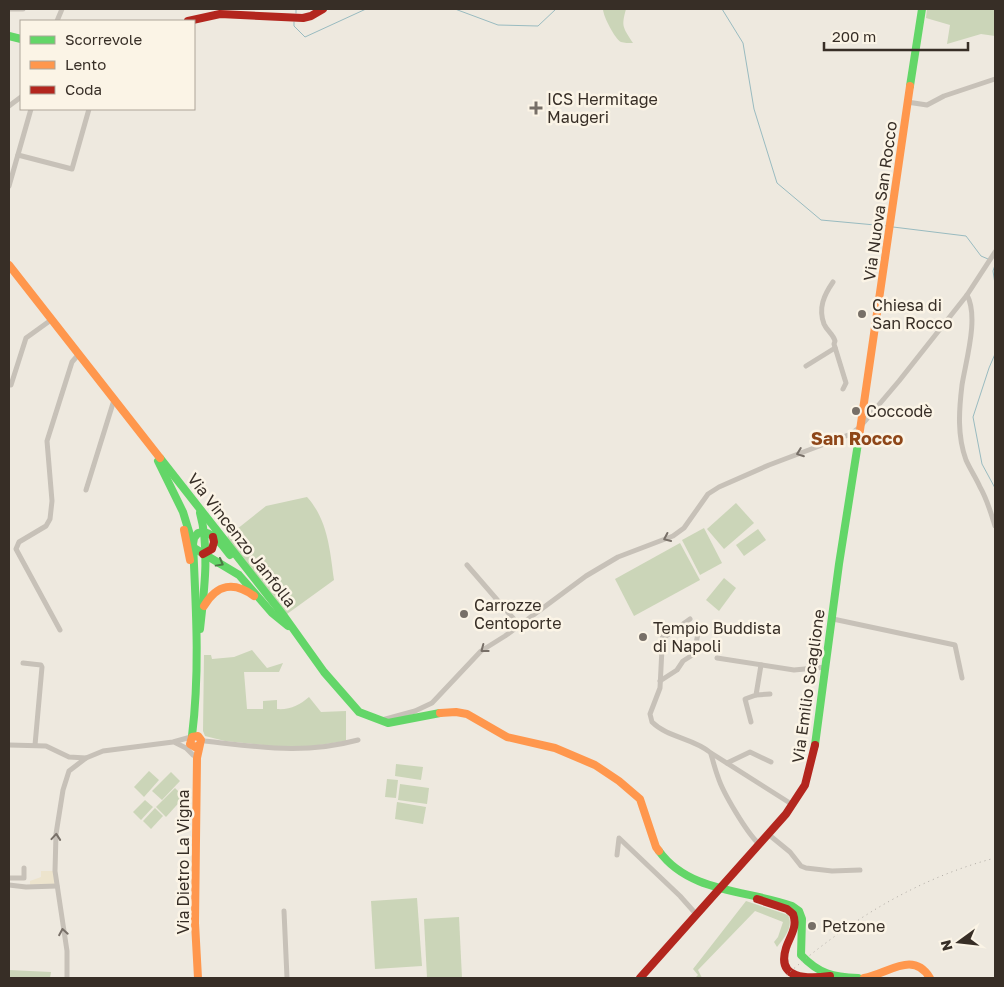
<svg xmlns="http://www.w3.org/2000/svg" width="1004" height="987" font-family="'Golos Text',sans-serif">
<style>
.green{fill:#cbd5b8}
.plaza{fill:#ede4cd}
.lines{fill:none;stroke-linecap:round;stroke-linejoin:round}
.stream{stroke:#99bbc0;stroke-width:1}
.street{stroke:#c7c1b8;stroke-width:5}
.fast{stroke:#63d668;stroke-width:8}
.slow{stroke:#ff974d;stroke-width:8}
.jam{stroke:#b3261e;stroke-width:8}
.rail{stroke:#aea9a3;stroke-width:1;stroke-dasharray:1 4;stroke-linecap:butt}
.oneway{stroke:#787068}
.oneway2{stroke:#4b7a44}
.poi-dot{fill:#776f67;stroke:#fbf4e6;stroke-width:2}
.labels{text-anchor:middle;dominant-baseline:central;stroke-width:5;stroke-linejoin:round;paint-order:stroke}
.poi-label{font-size:16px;fill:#372e26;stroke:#fbf4e6;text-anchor:start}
.street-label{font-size:16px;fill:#372e26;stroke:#fbf4e6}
.neighbourhood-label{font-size:18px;font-weight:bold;fill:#8e4618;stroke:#fbf4e6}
</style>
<rect width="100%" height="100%" fill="#eee9df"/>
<g class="green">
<path d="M 603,9 L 626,9 C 621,27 623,27 633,43 C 629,43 624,43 621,42 C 615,39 603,16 603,9 Z"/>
<polygon points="927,9 995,9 995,36 981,34 947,44 950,25 926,18"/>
<path d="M 307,497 C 328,520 330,551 334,580 L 287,614 L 227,537 L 266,506 Z"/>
<polygon points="736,503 754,523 724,549 707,529"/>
<polygon points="704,528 722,563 700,575 682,540"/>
<polygon points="758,529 766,540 744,556 736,545"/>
<polygon points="680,543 700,580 634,616 615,579"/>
<polygon points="724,578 736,588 719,611 706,600"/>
<path d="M 252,650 L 267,668 L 283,663 L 279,672 L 244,672 L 247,709 L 263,709 L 263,701 L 277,700 L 277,709 C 290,710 300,705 309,697 L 321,712 L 346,711 L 346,741 L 306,747 L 272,746 L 225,741 L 205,736 L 203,731 L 204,655 L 211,655 L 212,659 L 234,657 Z"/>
<polygon points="396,764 423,767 421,780 395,776"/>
<polygon points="149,771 159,780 144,797 134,787"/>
<polygon points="171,772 180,781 162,800 152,791"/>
<polygon points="387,779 398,780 396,798 385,797"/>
<polygon points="400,784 429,788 427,804 398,800"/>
<polygon points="175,788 184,797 166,817 156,807"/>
<polygon points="145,800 153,807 141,820 133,812"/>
<polygon points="397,802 426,807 423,824 395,819"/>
<polygon points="155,808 163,816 151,829 143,821"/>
<polygon points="417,898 422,966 375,969 371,901"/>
<path d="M 746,901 L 788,915 C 794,927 784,938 777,947 L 774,942 L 778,937 L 783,922 L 755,911 L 698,970 L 702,978 L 697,978 L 696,977 L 698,975 L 693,969 Z"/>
<polygon points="459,917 462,978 427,978 424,919"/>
<polygon points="9,970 51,972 50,978 9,978"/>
</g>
<polygon class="plaza" points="41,871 55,871 57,886 30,887 30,881 41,877"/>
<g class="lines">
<g class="stream">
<polyline points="455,9 498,25 538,26 556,9"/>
<polyline points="722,9 743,43 754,109 777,183 821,220 886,226"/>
<polyline points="296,13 296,9"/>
<polyline points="294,22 294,26 305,37 366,9"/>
<polyline points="893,227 966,236 981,256 988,259"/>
<polyline points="995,265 993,271 995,284"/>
<polyline points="995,354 989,368 973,417 982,464 995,488"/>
</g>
<g class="street">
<polyline points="9,9 23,9"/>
<polyline points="57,21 62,9"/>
<polyline points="907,102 927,105 944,96 995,79"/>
<polyline points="9,106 21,97"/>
<polyline points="18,155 72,169 89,109"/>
<polyline points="9,186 31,109"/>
<path d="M 833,282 C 824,295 818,308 824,324 C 827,331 833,334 835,341 L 834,344 L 846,383 L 843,389"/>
<path d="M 967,295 C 979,317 966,360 962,385 C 959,410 957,435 966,460 C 970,469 976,478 980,487 C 987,499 991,513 995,526"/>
<polyline points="806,366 835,348"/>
<polyline points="11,385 26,338 51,320"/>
<polyline points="86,490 114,400"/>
<polyline points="467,565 519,625"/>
<polyline points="833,619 955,645 962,678"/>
<path d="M 663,628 L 660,688 L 650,714 L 652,722 C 668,738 694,738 711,753 L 793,805"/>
<polyline points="60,630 16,549 19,542 46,526 50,519 52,501 47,441 72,362 78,355"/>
<polyline points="662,639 690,619"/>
<polyline points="717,658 794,670 826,667"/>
<polyline points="23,663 41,665 42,667 35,745"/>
<polyline points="660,681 677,670 683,661 694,654 699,628"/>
<polyline points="756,695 770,694"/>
<polyline points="382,720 415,711 432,703 481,651 505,636 586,576 618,557 673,536 684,528 708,494 719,487 769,465 851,434 860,427 899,381 967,295 995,252"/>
<polyline points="751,722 745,699 756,695 761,665"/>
<path d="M 200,739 L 205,741 C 261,747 302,755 358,740"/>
<polyline points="176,743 186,748 193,755"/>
<polyline points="9,745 46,746 69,757 86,758"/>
<path d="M 711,754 C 713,761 715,769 718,777 C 723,793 747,833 759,844"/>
<polyline points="727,763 750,752 771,762"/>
<polyline points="768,834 790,852 801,866 806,868 832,871 860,870"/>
<polyline points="617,855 619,838 680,896 696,914"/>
<polyline points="9,878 24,878 24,868"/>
<polyline points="9,885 26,887 57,886"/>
<polyline points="284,911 287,978"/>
<polyline points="67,978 67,951 55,871 56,834 63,790 69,771 86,758 103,751 173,742 191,737"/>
</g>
<g class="fast">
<polyline points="9,36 21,39"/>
<polyline points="910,86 922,9"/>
<polyline points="160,458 284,616 324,672 359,712 388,723 440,713"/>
<polyline points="158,461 183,512 194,548 239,575 272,613 288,626"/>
<path d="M 200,513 C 210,549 204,592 200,629"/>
<path d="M 192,736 C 200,672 196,608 193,544 L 194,538 L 198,533 C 212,529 222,545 230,555"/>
<polyline points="815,745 839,564 859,437"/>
<path d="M 659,851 C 689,893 748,890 792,906 L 799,911 L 802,919 L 801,955 C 819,974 833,977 858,978"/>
</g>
<g class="slow">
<polyline points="9,265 160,458"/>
<polyline points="859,437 910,86"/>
<polyline points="184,530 190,560"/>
<path d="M 204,606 C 217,584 234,581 254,596"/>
<polyline points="440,713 456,712 467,714 507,737 555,748 595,765 619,781 640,799 656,847 659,851"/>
<polyline points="198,978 195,923 197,758 201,740 198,736 192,737 190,744 195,747 199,745"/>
<path d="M 864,978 C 888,974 913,950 930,978"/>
</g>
<g class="jam">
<polyline points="188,21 220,14 303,18 311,16 323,9"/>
<polyline points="203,554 212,549 214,542 213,537"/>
<path d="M 757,899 L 787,909 L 793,914 C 798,927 790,936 786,948 C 776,980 808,979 830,976"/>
<polyline points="640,978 786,814 805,785 815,745"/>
</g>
<path class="rail" d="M 783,978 C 845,923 915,879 995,858"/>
</g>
<defs><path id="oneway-chevron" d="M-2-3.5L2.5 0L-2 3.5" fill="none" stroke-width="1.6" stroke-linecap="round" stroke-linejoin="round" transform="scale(1.25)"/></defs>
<g class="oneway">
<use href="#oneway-chevron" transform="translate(800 453) rotate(159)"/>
<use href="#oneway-chevron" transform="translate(667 538) rotate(155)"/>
<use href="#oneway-chevron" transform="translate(484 649) rotate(143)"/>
<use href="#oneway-chevron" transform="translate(56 837) rotate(-85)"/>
<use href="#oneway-chevron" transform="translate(63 932) rotate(-100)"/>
</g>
<use class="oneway2" href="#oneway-chevron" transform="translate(220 563) rotate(29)"/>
<g class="poi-dot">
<path d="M533.5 100.5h5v5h5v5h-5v5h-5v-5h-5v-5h5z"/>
<circle cx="862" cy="314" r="5"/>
<circle cx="856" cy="411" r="5"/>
<circle cx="464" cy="614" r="5"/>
<circle cx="643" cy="637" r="5"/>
<circle cx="812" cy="926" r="5"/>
</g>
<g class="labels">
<g class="poi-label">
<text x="547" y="99">ICS Hermitage<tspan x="547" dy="18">Maugeri</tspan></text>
<text x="872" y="305">Chiesa di<tspan x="872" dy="18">San Rocco</tspan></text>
<text x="866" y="411">Coccodè</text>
<text x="474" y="605">Carrozze<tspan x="474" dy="18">Centoporte</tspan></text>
<text x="653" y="628">Tempio Buddista<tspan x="653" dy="18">di Napoli</tspan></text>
<text x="822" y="926">Petzone</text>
</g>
<g class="street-label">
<text transform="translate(880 201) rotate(-82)">Via Nuova San Rocco</text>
<text transform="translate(242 540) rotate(52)">Via Vincenzo Janfolla</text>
<text transform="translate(808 686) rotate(-82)">Via Emilio Scaglione</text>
<text transform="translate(183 862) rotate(-90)">Via Dietro La Vigna</text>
</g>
<g class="neighbourhood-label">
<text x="857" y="438">San Rocco</text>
</g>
</g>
<rect width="1004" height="987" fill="none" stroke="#372e26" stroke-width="20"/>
<rect x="20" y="20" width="175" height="90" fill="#fbf4e6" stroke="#ada599"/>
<rect x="30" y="36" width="25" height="8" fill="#63d668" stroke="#ada599"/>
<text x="65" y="45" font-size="15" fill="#372e26">Scorrevole</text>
<rect x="30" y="61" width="25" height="8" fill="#ff974d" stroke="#ada599"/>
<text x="65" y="70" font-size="15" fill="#372e26">Lento</text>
<rect x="30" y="86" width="25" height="8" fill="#b3261e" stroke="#ada599"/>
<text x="65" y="95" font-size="15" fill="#372e26">Coda</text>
<g transform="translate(959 942) rotate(255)" stroke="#fbf4e6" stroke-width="4" paint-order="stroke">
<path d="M0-4L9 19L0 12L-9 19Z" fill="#372e26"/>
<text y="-8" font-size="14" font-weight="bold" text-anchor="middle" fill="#372e26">N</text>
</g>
<path d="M824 42v8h144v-8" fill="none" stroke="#372e26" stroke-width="2.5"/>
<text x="832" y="42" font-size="15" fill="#372e26" stroke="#fbf4e6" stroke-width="4" paint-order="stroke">200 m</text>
</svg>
